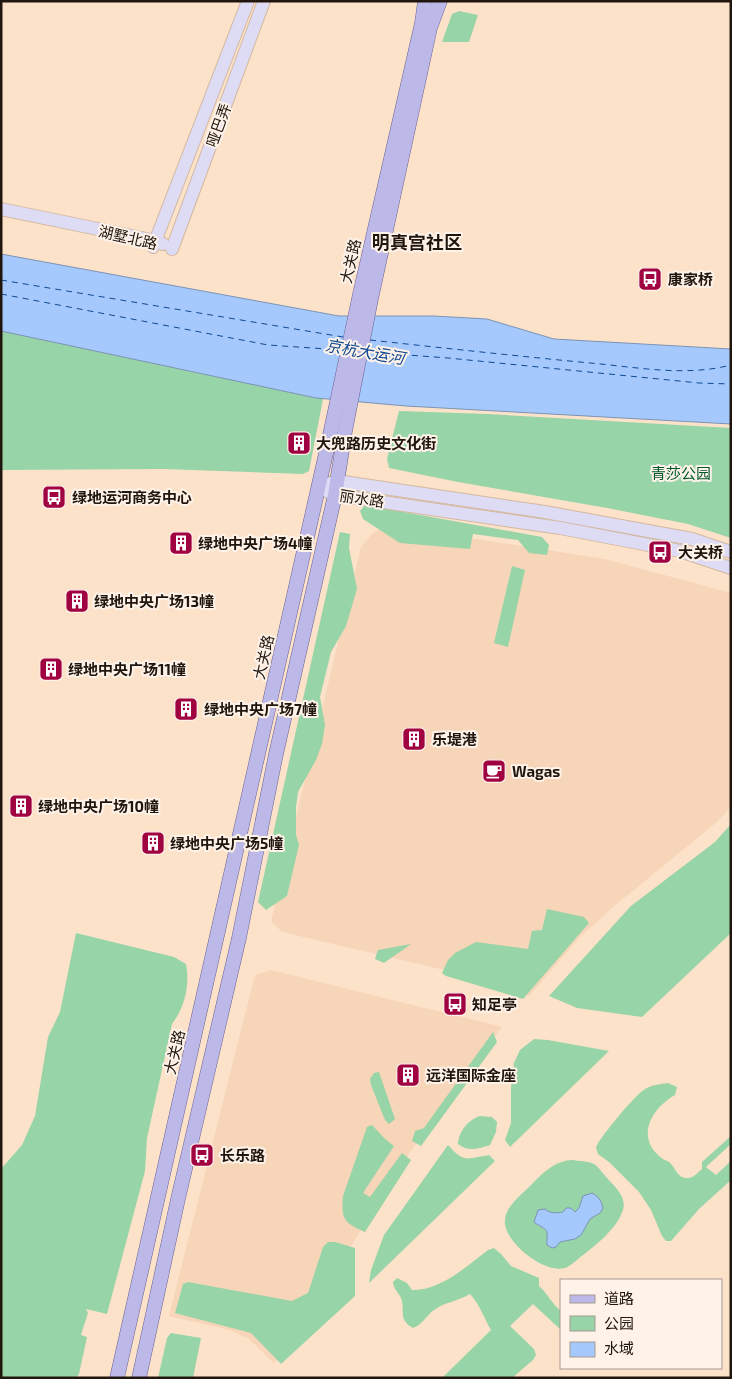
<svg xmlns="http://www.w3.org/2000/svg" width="732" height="1379" font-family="'Exo 2','Noto Sans SC',sans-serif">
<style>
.built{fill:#f7d5b8}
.green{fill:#97d4a7}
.water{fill:#a5c9fc;stroke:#7d93b5}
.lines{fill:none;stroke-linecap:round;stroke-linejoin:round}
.ferry{stroke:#0f4992;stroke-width:1;stroke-dasharray:6 5;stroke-linecap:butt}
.secondary-casing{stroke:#d3b8a1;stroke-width:14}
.primary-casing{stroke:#696193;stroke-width:15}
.secondary{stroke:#dedcf4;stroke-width:12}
.primary{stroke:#bcb9e9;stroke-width:14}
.labels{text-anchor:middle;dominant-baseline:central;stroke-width:4;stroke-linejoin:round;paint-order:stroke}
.street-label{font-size:15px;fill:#20160e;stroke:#fef2e9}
.poi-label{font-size:15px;font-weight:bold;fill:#20160e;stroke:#fef2e9;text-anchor:start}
.park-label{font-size:15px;fill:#00582a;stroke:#fef2e9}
.water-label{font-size:16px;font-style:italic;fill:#0f4992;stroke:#fef2e9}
.quarter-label{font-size:18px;font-weight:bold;fill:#20160e;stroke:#fef2e9}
</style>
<rect width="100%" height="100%" fill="#fde2ca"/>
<g class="built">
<polygon points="387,525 605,559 731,593 731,807 717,822 618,903 580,937 529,996 440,969 282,932 271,921 361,547 373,533"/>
<polygon points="271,970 502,1027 411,1151 351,1246 350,1293 274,1363 249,1339 230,1330 169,1316 255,975"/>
</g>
<g class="green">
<polygon points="459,11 478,15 469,42 442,42 452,14"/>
<polygon points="1,326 324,394 309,471 303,474 163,469 1,470"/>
<polygon points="399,411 488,414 731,428 731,538 688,524 607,508 458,482 389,468 387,459"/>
<polygon points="365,505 542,537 549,545 547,555 529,553 518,540 473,534 470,549 400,543 363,519 360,511"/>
<polygon points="340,532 350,534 349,548 357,589 346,626 331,652 320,697 325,725 322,744 316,760 298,792 296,807 296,835 299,845 287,896 266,910 258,902"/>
<polygon points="512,566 525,570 508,647 494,643"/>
<polygon points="731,824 731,933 642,1017 577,1008 549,996 631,906 715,842"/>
<polygon points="547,909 584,917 589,923 523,999 446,976 442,973 448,960 455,953 476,942 528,949 532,931 542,930"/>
<path d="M 76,933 L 174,957 L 186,964 C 190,985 185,1007 172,1024 L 147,1138 L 145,1171 L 107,1314 L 86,1309 L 88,1313 L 81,1335 L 87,1337 L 79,1374 L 76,1378 L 1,1378 L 1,1169 L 22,1145 L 35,1116 L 48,1037 L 60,1012 Z"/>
<polygon points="411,944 384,963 375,959 378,950"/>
<polygon points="493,1032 497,1042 421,1146 412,1141 415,1131 424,1128"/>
<polygon points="534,1039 548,1040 609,1051 510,1147 505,1140 511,1123 511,1088 514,1063 520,1050"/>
<polygon points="379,1072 395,1119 389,1124 385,1120 371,1085 370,1079 374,1073"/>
<path d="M 668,1083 L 677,1087 L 675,1095 C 652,1108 636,1135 659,1156 C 662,1159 666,1160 669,1162 C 676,1167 676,1179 689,1178 C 695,1177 698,1172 702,1169 L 702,1162 L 731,1136 L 731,1144 L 706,1167 L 716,1175 L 731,1161 L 731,1180 L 699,1209 L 671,1241 L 666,1241 L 662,1236 L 651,1210 L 639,1192 L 609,1162 L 598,1154 L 596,1147 C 602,1135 634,1096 645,1089 C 652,1085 660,1084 668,1083 Z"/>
<path d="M 480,1116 L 492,1117 L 497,1122 L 496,1132 L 490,1145 C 478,1149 468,1152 458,1144 C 458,1132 469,1119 480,1116 Z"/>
<path d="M 372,1125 L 385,1139 L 394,1146 L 363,1193 L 370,1197 L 402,1153 L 411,1160 L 365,1232 C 344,1223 341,1219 343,1196 L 367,1127 Z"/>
<path d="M 448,1145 C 464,1163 466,1159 489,1155 L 495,1161 L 369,1283 L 371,1270 L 384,1235 Z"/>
<path d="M 572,1160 C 579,1161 588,1161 594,1164 C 599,1167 603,1174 607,1178 C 615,1187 627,1197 623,1210 C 616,1231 594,1246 577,1260 C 574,1262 569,1267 565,1268 C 545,1274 507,1244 505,1224 C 503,1208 521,1195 531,1185 C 543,1173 554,1161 572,1160 Z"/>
<polygon points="328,1242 335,1242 355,1248 355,1296 281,1364 251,1333 175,1313 183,1284 188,1282 292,1301 308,1293 323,1247"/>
<path d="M 494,1248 L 501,1254 L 511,1266 L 539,1278 L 539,1286 C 548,1294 552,1304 561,1311 L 561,1330 L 533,1304 L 510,1326 L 534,1349 L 536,1355 L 533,1360 L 512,1378 L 442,1378 L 491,1330 C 484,1318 480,1305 470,1294 C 459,1301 445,1302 434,1310 C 427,1315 422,1325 413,1328 C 396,1319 407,1308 400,1296 C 397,1291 394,1289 393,1282 L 397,1278 L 407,1283 L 412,1290 C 440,1291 467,1266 488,1250 Z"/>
<polygon points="171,1333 201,1338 193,1378 158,1378 167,1338"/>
</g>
<g class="water">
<polygon points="1,254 339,316 434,316 487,319 554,339 731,349 731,424 406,406 316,398 1,331"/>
<path d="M 592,1193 C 599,1197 601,1200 603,1208 L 600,1213 L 590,1219 L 581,1235 L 575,1239 L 560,1242 L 556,1247 L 552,1248 L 547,1245 C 546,1241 548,1236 547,1232 C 546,1228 537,1225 534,1222 L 538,1210 L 545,1209 C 551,1214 556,1213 563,1212 L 566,1208 L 571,1208 L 575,1212 L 579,1208 L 583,1196 Z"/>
</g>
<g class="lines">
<g class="ferry">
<polyline points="1,280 343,337"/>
<polyline points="1,294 268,345 342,350"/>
<path d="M 370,340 C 443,348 517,356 590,363 C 636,367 685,377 731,365"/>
<polyline points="368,352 448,358 699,383 731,384"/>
</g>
<g class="secondary-casing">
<g id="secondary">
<polyline points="1,209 156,241 163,244"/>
<polyline points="153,247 248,1"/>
<polyline points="172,249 264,1"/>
<polyline points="328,484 337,481 545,512 692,539 731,552"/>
<polyline points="318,487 335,495 560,528 680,551 731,568"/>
</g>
</g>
<g class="primary-casing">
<g id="primary">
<polyline points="117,1378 327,449 360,294 422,23 425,1"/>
<polyline points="139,1378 178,1199 239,938 276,754 335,495 345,431 371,299 430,28 440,1"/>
</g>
</g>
<use href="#secondary" class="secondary"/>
<use href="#primary" class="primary"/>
</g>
<defs>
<g id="bus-square" transform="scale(1.25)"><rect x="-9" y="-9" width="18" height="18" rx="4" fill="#a00140" stroke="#fef2e9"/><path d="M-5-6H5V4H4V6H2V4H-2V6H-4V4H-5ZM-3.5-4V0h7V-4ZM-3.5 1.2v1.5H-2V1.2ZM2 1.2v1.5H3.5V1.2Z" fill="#fff"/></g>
<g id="building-square" transform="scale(1.25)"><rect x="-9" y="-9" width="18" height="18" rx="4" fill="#a00140" stroke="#fef2e9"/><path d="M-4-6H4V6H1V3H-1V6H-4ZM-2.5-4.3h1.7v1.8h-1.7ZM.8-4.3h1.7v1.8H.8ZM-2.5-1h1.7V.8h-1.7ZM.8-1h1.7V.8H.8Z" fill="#fff"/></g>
<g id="cafe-square" transform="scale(1.25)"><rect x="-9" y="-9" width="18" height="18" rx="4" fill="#a00140" stroke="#fef2e9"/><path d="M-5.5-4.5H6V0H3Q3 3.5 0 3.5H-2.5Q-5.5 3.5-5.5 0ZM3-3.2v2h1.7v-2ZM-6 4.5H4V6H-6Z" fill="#fff"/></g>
</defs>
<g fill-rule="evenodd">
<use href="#bus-square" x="650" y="279"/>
<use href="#building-square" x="299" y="443"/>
<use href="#bus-square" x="54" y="497"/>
<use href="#building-square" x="181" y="543"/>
<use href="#bus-square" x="660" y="552"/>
<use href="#building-square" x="77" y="601"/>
<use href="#building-square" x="51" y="669"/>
<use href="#building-square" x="186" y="709"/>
<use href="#building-square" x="414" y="739"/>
<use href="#cafe-square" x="494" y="771"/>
<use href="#building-square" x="21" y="806"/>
<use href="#building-square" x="153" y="843"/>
<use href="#bus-square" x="455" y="1004"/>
<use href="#building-square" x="408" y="1075"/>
<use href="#bus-square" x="202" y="1155"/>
</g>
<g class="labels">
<g class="street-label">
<text transform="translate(218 125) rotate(-70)">哑巴弄</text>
<text transform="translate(128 237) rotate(13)">湖墅北路</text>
<text transform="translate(350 261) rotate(-77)">大关路</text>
<text transform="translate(362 498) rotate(9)">丽水路</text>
<text transform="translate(263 657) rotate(-77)">大关路</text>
<text transform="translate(174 1052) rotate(-77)">大关路</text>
</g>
<g class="poi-label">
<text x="668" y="279">康家桥</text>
<text x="316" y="443">大兜路历史文化街</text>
<text x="72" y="497">绿地运河商务中心</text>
<text x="198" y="543">绿地中央广场4幢</text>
<text x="678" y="552">大关桥</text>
<text x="94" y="601">绿地中央广场13幢</text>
<text x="68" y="669">绿地中央广场11幢</text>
<text x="204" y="709">绿地中央广场7幢</text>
<text x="432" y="739">乐堤港</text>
<text x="512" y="771">Wagas</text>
<text x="38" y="806">绿地中央广场10幢</text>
<text x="170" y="843">绿地中央广场5幢</text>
<text x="472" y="1004">知足亭</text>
<text x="426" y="1075">远洋国际金座</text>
<text x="220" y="1155">长乐路</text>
</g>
<g class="park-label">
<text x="681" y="473">青莎公园</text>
</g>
<g class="water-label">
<text transform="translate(365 351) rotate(10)">京杭大运河</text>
</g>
<g class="quarter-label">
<text x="417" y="242">明真宫社区</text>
</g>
</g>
<rect width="732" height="1379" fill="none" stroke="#20160e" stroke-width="5"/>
<rect x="560" y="1279" width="162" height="90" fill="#fef2e9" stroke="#a59a91"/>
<rect x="570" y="1295" width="25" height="8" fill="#bcb9e9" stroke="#a59a91"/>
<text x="604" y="1304" font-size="15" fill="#20160e">道路</text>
<rect x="570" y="1316" width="25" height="15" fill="#97d4a7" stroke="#a59a91"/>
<text x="604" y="1329" font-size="15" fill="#20160e">公园</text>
<rect x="570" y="1342" width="25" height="15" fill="#a5c9fc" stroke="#a59a91"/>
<text x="604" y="1354" font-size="15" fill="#20160e">水域</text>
</svg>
